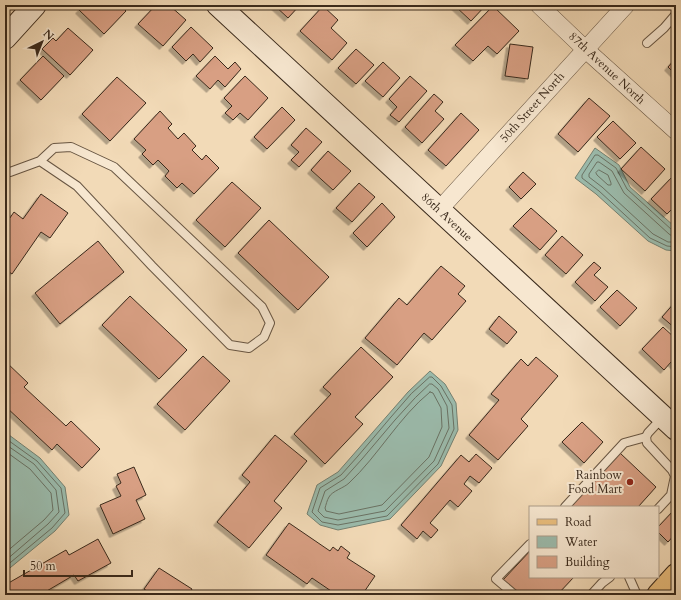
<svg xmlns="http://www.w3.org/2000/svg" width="681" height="600" font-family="Cardo,serif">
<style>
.water{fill:#9bbbac;stroke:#748172}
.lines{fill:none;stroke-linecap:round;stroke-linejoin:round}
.shore{stroke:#6a7264;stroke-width:1}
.building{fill:#d89f83;stroke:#3a2a1c;filter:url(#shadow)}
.lane-casing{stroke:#685643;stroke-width:10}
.street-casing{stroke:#685643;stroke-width:18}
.secondary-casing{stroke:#3a2a1c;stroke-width:24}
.primary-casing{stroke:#3a2a1c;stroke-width:24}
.lane{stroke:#f7e7d0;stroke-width:8}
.street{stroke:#f7e7d0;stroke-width:17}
.secondary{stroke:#f7e7d0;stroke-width:22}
.primary{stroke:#e9bd7c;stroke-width:22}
.poi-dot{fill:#8f2418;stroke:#f7e7d0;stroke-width:1.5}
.labels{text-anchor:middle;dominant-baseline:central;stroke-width:4;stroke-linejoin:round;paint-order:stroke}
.street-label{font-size:12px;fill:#3a2a1c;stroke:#f7e7d0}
.poi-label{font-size:12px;fill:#3a2a1c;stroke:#f7e7d0;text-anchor:end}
</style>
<defs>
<filter id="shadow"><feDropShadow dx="-3.5" dy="3.5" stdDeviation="0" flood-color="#0004"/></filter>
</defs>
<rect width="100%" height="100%" fill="#f2dab7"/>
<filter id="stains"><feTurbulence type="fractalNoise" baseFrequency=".005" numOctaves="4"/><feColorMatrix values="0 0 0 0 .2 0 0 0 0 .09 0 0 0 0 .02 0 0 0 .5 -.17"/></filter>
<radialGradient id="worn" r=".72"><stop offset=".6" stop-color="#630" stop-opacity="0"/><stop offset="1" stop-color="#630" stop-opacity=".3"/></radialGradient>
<g class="water">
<polygon points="595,148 619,165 630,187 674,226 676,232 676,251 666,250 648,241 596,194 575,178"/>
<polygon points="430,371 445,384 456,403 458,430 441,466 390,519 338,530 320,525 307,514 317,485 338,472 408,392"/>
<polygon points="5,432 40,458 65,487 69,515 55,531 5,572"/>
</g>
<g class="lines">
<g class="shore">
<polygon points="599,170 608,175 611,183 611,185 608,185 597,175 596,173"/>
<polyline points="676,232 672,230 627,189 616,168 598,155 595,155 582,175 582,178 599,191 650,238 667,246 676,247"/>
<polyline points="676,237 672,236 669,234 624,193 612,171 599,162 597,162 589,174 589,177 602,187 653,234 668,242 676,242"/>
<polygon points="430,377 432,377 441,386 452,405 454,429 438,464 387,516 338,525 322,522 312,512 320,488 341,475 358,456 391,417 411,394"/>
<polygon points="430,384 432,384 438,389 447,406 449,428 434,461 385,511 338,520 324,517 318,511 325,491 344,479 362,459 395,420 415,398"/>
<path d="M 430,392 L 433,393 L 441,408 L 442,427 L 429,457 L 382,505 L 339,514 L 326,511 L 325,508 C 326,505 327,500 329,497 C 332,491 344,488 349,483 C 378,456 399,417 430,392 Z"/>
<polyline points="5,438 37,461 61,488 65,513 52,528 5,567"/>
<polyline points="5,444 34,464 56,490 59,512 48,524 5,561"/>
<polyline points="5,451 30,469 51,493 53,510 44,520 5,553"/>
</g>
</g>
<g class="building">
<polygon points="84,5 120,5 126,11 104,34 79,10"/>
<polygon points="156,5 169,5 186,20 163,46 138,24"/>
<polygon points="274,5 300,5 288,18"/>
<polygon points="454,5 486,5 471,21"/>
<polygon points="323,6 338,20 331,28 347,43 332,60 300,31"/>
<polygon points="493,6 519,31 497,54 488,46 473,61 455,45"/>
<polygon points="191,27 213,48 200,62 193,54 186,61 172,47"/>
<polygon points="68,28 93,50 70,75 42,49 53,38 56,41"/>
<polygon points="510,44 533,47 528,79 505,76"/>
<polygon points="356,49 374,65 356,84 338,68"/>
<polygon points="43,56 64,76 41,100 20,80"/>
<polygon points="215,56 228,69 235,62 241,69 225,87 218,80 210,89 196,76"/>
<polygon points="676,58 676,75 668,67"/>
<polygon points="383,62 400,78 383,97 365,81"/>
<polygon points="245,76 268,98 248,120 240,113 233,120 225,113 232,106 224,98"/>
<polygon points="410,76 427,91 399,122 390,115 397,107 389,99"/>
<polygon points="117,77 146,103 110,141 82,114"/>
<polygon points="434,94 443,102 435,111 444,119 422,143 405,127"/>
<polygon points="589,98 610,116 578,152 558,134"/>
<polygon points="282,107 295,120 267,149 254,137"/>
<polygon points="160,111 172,124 168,128 178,139 184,133 196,146 192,150 202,160 206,155 219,168 194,194 182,183 177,188 165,176 169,171 158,160 153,165 142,154 146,150 134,139"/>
<polygon points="461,113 479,130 446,166 428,150"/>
<polygon points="613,121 636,143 620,159 597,137"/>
<polygon points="306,128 322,142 299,167 291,160 299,152 291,145"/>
<polygon points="641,147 665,169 645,191 621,169"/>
<polygon points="328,151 351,171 333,190 311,170"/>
<polygon points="523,172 536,184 521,199 509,187"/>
<polygon points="673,176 676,179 676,205 667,214 651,199"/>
<polygon points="232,182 261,208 225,247 196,220"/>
<polygon points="359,183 375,197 352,222 336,208"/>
<polygon points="41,194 68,213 50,238 41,232 12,274 5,269 5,225 14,212 23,219"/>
<polygon points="382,203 395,217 367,247 353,233"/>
<polygon points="531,208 557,231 540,250 513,226"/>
<polygon points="269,220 329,277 298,310 238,253"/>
<polygon points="562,236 583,255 566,274 545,255"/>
<polygon points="98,241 124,272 60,324 35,293"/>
<polygon points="594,262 601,268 594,275 608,287 595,301 575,282"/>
<polygon points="441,266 465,286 458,294 466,301 432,340 424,333 397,365 365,338 399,298 407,305"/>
<polygon points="617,290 637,308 620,326 600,307"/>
<polygon points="130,296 187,350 159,379 102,325"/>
<polygon points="676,301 676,329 662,317"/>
<polygon points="499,316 517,332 507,344 489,329"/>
<polygon points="663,327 676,339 676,367 671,362 664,370 642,349"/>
<polygon points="361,347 393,377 355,417 363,424 325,464 294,434 331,394 323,387"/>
<polygon points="203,356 230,381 185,430 157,404"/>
<polygon points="536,357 558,376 521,419 528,426 498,460 469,435 499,400 491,394 521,359 528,366"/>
<polygon points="5,361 28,383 24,387 66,426 71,421 100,449 82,468 57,444 52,450 5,406 5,397 6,397 5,396"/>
<polygon points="582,422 603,442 584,463 562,442"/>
<polygon points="275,435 307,461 274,501 282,508 249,548 217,522 250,482 242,475"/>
<polygon points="620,453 656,487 638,507 570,507"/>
<polygon points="476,454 492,468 479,483 470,476 464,484 472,491 458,507 450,500 430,523 438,530 431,538 423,531 417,539 401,525 461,455 469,462"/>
<polygon points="134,467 146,495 136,500 145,519 113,534 100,505 121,496 116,486 121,483 117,474"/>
<polygon points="674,510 676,511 676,533 668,542 658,532 658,527"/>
<polygon points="289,523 330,551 333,547 338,551 341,546 350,553 347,558 375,576 362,595 337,595 312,578 307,584 266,555"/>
<polygon points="98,539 111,563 78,581 74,575 40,595 5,595 5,591 7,590 5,585 66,550 69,555"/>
<polygon points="530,551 530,577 574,577 557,595 519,595 503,580"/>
<polygon points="159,568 192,589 189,595 153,595 144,589"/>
</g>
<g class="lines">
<g class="lane-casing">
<g id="lane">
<polyline points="647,43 664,28 676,14"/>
<polyline points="5,170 10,172 40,161 54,148 71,147 114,167 262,307 270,323 264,337 249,348 230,345 152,266 77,186 40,161"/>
<polyline points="565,507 624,443 646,437"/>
<polyline points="658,509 671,495 675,476 672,470 647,443 646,437 648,433 662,418"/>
<polyline points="629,577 637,595"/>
<polyline points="515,595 496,579 530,544"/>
<polyline points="591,595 602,583 610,577"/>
</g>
</g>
<g class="street-casing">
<g id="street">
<polyline points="539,5 585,49 676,131"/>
<polyline points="439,210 626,5"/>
</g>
</g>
<g class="secondary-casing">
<g id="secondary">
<polyline points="218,5 676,429"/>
<polyline points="5,38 35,5"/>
</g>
</g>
<g class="primary-casing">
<polyline id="primary" points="658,595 676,575"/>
</g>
<use href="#lane" class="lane"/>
<use href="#street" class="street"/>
<use href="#secondary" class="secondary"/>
<use href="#primary" class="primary"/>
</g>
<circle class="poi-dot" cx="630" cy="482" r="4"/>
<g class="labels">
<g class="street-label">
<text transform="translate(607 68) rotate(43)">87th Avenue North</text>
<text transform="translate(532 107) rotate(-48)">50th Street North</text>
<text transform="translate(447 217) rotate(43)">86th Avenue</text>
</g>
<g class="poi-label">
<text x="622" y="475">Rainbow<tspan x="622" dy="14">Food Mart</tspan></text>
</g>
</g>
<rect width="681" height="600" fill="none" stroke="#f2dab7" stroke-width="20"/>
<rect x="6" y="6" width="669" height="588" fill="none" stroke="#3a2a1c" stroke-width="2"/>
<rect x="10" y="10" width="661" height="580" fill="none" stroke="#3a2a1c"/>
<rect x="529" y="506" width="130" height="72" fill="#f7e7d0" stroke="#ab9b88"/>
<rect x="537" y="519" width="20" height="6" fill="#e9bd7c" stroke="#ab9b88"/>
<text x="565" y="526" font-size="12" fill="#3a2a1c">Road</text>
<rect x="537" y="536" width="20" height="12" fill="#9bbbac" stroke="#ab9b88"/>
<text x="565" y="546" font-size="12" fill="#3a2a1c">Water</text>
<rect x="537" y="556" width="20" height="12" fill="#d89f83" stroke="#ab9b88"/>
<text x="565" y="566" font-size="12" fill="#3a2a1c">Building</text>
<g transform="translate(42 42) rotate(43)" stroke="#f7e7d0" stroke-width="3" paint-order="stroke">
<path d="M0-3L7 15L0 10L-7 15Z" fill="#3a2a1c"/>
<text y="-6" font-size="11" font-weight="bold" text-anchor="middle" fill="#3a2a1c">N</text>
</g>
<path d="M24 570v6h108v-6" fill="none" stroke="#3a2a1c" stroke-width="2"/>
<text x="30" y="570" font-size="12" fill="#3a2a1c" stroke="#f7e7d0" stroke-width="3" paint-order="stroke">50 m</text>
<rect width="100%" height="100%" filter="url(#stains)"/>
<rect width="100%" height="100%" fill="url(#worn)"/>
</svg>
